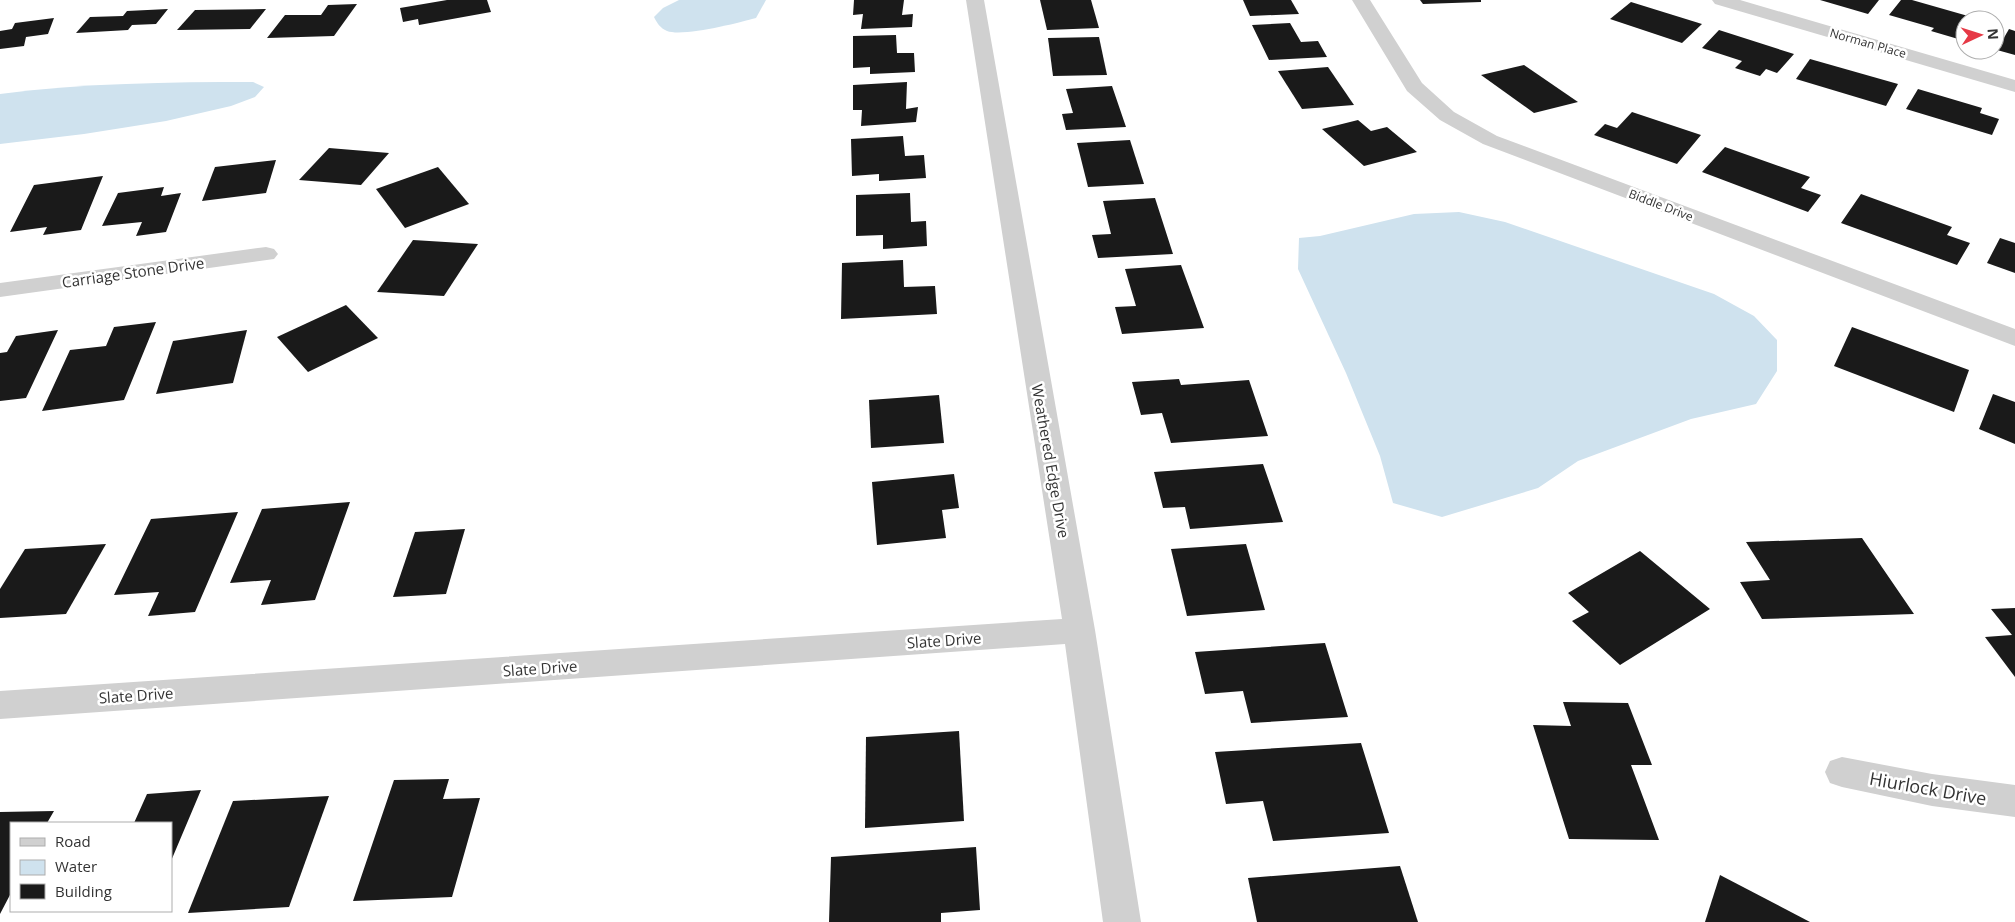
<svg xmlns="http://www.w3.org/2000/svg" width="2015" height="922" font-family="'Open Sans',sans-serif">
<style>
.water{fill:#cfe2ee}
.building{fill:#1a1a1a}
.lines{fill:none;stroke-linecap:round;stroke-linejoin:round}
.minor{fill:#d0d0d0;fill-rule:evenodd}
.labels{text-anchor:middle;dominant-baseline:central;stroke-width:5;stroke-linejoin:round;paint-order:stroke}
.far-street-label{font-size:12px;fill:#333;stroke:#fff}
.street-label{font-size:15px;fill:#333;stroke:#fff}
.near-street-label{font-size:18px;fill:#333;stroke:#fff}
</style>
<rect width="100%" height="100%" fill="#fff"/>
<g class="water">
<path d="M 679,0 L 766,0 L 756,18 C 738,23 683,37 667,31 C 660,28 657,23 654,17 L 663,8 Z"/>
<path d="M 253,82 L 264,87 L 255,97 L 231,106 L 166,121 L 84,134 L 0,144 L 0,94 C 84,83 168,82 253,82 Z"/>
<polygon points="1459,212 1505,222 1714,294 1754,316 1777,340 1777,371 1756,404 1691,419 1578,461 1538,488 1442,517 1393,503 1380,456 1346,373 1298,269 1299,238 1320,236 1414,214"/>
</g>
<g class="building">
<polygon points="447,0 487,0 491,12 419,25 418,19 403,22 400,8"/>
<polygon points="854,0 904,0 902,15 913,14 912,27 861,29 863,14 853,15"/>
<polygon points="1040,0 1091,0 1099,28 1047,30"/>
<polygon points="1243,0 1291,0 1299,14 1250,16"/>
<polygon points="1420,0 1481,0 1481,2 1423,4"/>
<polygon points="1820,0 1879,0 1868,14"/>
<polygon points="1901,0 1912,0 1982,20 1965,20 1965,41 1931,31 1934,28 1889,15"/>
<polygon points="1631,2 1702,24 1682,43 1610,19"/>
<polygon points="357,4 334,36 267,38 285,15 321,15 328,5"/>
<polygon points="168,9 156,24 132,25 128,30 76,33 90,17 123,16 127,11"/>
<polygon points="266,9 250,29 177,30 195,10"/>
<polygon points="54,18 48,34 26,37 24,46 0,49 0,31 12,29 15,23"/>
<polygon points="1290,23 1301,42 1318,41 1327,57 1269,60 1252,25"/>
<polygon points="2009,29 2015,31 2015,55 1997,50"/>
<polygon points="1719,30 1794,54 1777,73 1766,69 1760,76 1735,68 1742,61 1702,48"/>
<polygon points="896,35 897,53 914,53 915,72 870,74 870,67 853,68 853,36"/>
<polygon points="1099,37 1107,75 1053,76 1048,38"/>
<polygon points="1810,59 1898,84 1886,106 1796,79"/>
<polygon points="1524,65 1578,102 1534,113 1481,75"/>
<polygon points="1328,67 1354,105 1302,109 1278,71"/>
<polygon points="907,82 906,109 918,107 916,122 861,126 862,110 853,110 853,85"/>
<polygon points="1112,86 1126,127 1066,130 1062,114 1073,113 1066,89"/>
<polygon points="1918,89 1982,108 1980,113 1999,119 1992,135 1906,109"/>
<polygon points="1632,112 1701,135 1677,164 1594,135 1605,124 1617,128"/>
<polygon points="1358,120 1371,131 1387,127 1417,152 1364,166 1322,129"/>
<polygon points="903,136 905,156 924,155 926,178 879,181 879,174 852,176 851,139"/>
<polygon points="1130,140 1144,184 1088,187 1077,143"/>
<polygon points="1725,147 1810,177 1801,188 1821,195 1808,212 1702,172"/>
<polygon points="329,148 389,153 361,185 299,180"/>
<polygon points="276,160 266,193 202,201 215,167"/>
<polygon points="438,167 469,204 405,228 376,189"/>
<polygon points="103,176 81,230 43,235 47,227 10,232 34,185"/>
<polygon points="164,187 161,196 181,193 166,232 136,236 142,222 102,226 118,193"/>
<polygon points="910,193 911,222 926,221 927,246 883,249 883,235 856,236 856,195"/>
<polygon points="1861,194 1952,227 1947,235 1970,243 1957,265 1841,223"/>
<polygon points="1155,198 1173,254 1098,258 1092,235 1111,234 1103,201"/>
<polygon points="2000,238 2015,243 2015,273 1987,263"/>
<polygon points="413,240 478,244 444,296 377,292"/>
<polygon points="903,260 904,287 935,286 937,314 841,319 842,263"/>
<polygon points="1181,265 1204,328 1122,334 1115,307 1136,306 1125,269"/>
<polygon points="346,305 378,338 308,372 277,337"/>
<polygon points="156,322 124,400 42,411 70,350 106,346 114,327"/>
<polygon points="1852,327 1969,370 1954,412 1834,366"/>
<polygon points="58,330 26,398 0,401 0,353 7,352 16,336"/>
<polygon points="247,330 233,383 156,394 173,341"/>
<polygon points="1179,379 1181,385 1249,380 1268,436 1171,443 1162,413 1141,415 1132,382"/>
<polygon points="1993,394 2015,402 2015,444 1979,429"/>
<polygon points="939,395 944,443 871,448 869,400"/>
<polygon points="1263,464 1283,522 1190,529 1185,507 1163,508 1154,472"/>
<polygon points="954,474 959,508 942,510 946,538 877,545 872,482"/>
<polygon points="350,502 315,600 261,605 271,580 230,583 262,509"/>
<polygon points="238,512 195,612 148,616 159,592 114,595 151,519"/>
<polygon points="465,529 446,594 393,597 415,532"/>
<polygon points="1862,538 1914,614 1762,619 1740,582 1770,580 1746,542"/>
<polygon points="106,544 66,614 0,618 0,589 25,549"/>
<polygon points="1246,544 1265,610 1187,616 1171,549"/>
<polygon points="1640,551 1710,609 1620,665 1572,621 1589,612 1568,593"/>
<polygon points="2015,608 2015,677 1985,637 2012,635 1991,609"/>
<polygon points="1325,643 1348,717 1251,723 1243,691 1205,694 1195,652"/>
<polygon points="1563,702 1628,703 1652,765 1631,765 1659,840 1569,839 1533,725 1571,726"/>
<polygon points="959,731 964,821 865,828 866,737"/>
<polygon points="1361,743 1389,833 1273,841 1263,801 1226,804 1215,752"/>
<polygon points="449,779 443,799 480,798 452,897 353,901 394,780"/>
<polygon points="201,790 171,861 171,823 134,823 147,794"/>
<polygon points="329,796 289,907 188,913 233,801"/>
<polygon points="54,811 47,823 11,823 11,893 0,914 0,812"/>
<polygon points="976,847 980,910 941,913 941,922 829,922 831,857"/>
<polygon points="1400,866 1418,922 1257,922 1248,878"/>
<polygon points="1720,875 1810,922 1705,922"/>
</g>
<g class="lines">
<g class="minor">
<polygon points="966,0 984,0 1095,630 1141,922 1103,922 1065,644 0,719 0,691 1062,619"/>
<polygon points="1352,0 1370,0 1422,83 1454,112 1497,136 2015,329 2015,346 1483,144 1440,120 1407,91"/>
<polygon points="1712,0 1740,0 2015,80 2015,92 1715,4"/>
<polygon points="266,247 274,249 278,254 274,259 0,297 0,283"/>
<polygon points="1842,757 1932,774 2015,785 2015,817 1932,806 1842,787 1830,783 1825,772 1830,761"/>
</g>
</g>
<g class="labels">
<g class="far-street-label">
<text transform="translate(1868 43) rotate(16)">Norman Place</text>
<text transform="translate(1661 205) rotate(21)">Biddle Drive</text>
</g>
<g class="street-label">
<text transform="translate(133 272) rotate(-8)">Carriage Stone Drive</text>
<text transform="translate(1051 461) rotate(80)">Weathered Edge Drive</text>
<text transform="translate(944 640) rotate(-4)">Slate Drive</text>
<text transform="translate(540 668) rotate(-4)">Slate Drive</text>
<text transform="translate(136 695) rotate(-4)">Slate Drive</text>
</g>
<g class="near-street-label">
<text transform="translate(1928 788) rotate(10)">Hiurlock Drive</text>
</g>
</g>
<rect x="10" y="822" width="162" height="90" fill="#ffffff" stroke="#adadad"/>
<rect x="20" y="838" width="25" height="8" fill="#d0d0d0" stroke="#adadad"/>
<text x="55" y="847" font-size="15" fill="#333333">Road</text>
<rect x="20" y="860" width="25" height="15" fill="#cfe2ee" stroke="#adadad"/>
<text x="55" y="872" font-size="15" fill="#333333">Water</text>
<rect x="20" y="884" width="25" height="15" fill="#1a1a1a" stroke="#adadad"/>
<text x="55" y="897" font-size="15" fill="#333333">Building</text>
<g transform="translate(1980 35) rotate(86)"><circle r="24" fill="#ffffff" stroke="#adadad"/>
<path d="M0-4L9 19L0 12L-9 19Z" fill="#e63946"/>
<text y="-8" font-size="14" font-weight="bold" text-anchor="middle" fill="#333333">N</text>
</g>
</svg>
